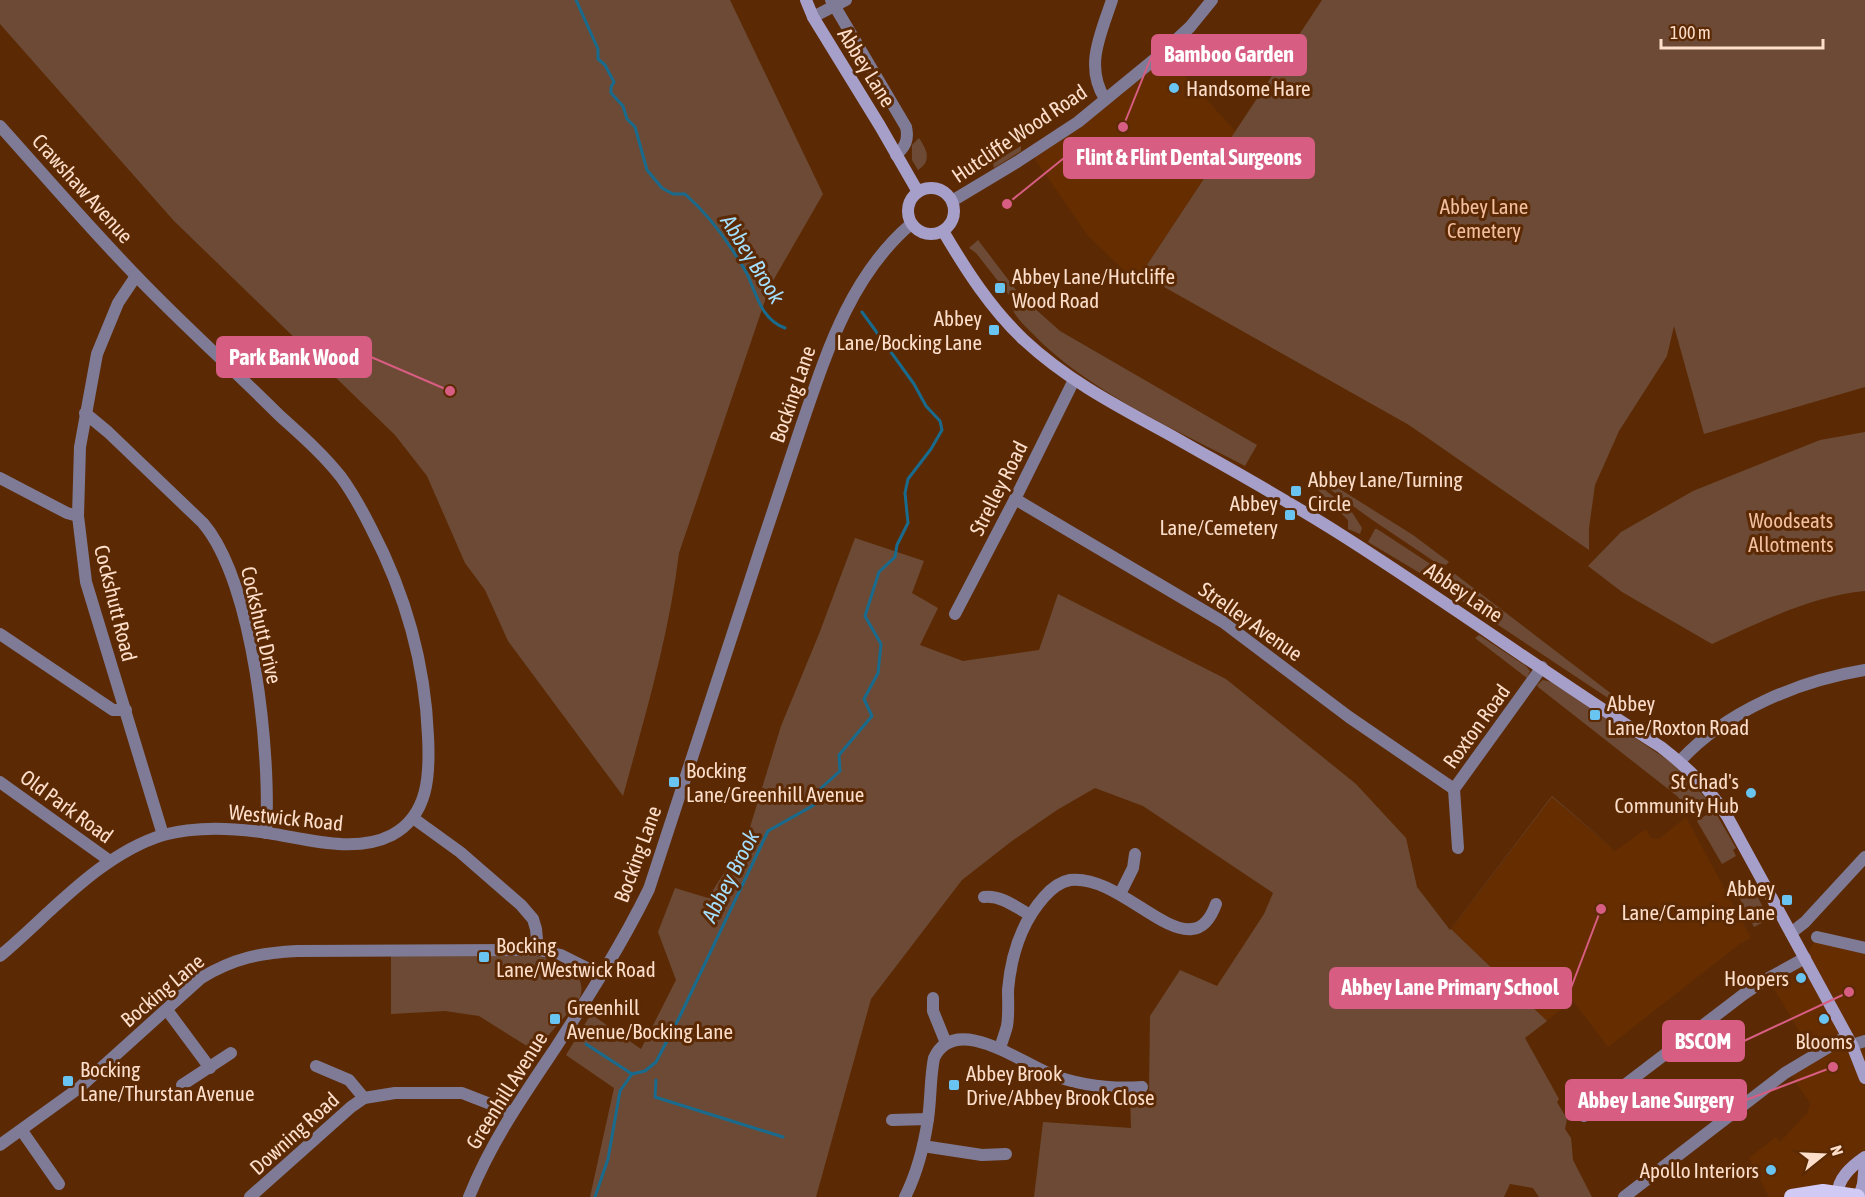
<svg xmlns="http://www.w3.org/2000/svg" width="1865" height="1197" font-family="'Asap Condensed',sans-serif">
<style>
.built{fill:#652d00}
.green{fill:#6d4a35}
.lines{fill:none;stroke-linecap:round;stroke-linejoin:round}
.stream{stroke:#196b8e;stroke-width:3}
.minor{stroke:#7f7b96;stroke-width:12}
.tertiary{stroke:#7f7b96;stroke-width:12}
.secondary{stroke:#a69fca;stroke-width:12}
.trunk{stroke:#d1caf4;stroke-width:16}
.poi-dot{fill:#69c4f1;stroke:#5b2a04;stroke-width:2}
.labels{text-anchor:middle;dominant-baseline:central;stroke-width:6;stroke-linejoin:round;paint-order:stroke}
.street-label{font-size:21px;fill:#fddecb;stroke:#5b2a04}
.poi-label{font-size:21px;fill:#fddecb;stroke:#5b2a04;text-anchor:start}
.park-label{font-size:21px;fill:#f3bfa0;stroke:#5b2a04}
.water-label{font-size:22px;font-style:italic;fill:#a3defd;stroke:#5b2a04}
.leader{fill:none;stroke:#d75d82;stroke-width:2}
.callout-dot{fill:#d75d82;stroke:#5b2a04;stroke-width:2}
.callout{fill:#d75d82;stroke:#d75d82;stroke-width:2}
.callout-label{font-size:22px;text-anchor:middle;font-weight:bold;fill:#fff}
</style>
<rect width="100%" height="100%" fill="#5b2a04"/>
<g class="built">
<polygon points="1167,56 1236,132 1141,274 1131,277 1088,236 1035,159 1034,155 1120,96"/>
<polygon points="1552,797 1615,851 1646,829 1651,838 1659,839 1686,817 1751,938 1741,943 1608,1047 1573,1001 1546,1021 1451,930"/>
<polygon points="1817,937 1865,948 1865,1197 1769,1197 1749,1158 1776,1137 1780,1142 1805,1115 1807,1115 1810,1103 1788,1071 1813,1055 1768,978 1805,958"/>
</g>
<g class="green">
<path d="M 0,0 L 730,0 L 823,194 L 770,286 L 679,553 C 669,636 645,716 623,796 L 508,641 L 485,590 L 465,563 L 427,476 L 395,435 L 174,221 L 0,24 Z"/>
<polygon points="1322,0 1865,0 1865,387 1704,434 1674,326 1667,356 1619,431 1595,485 1589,528 1589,550 1409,425 1141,274"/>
<path d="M 919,138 C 927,150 932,161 918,170 L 912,160 L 912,145 Z"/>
<polygon points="1021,146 1021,151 994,168 993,163"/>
<polygon points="978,240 1016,290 1009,295 976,253 969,248"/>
<path d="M 1023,298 L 1060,331 L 1257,445 L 1245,466 C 1175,429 1087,391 1032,333 C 1024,325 1016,318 1012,308 Z"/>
<path d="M 1865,432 L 1865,591 C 1811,596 1761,622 1712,644 L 1622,592 L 1588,566 L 1621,532 L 1693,491 L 1820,440 Z"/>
<polygon points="1319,476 1413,535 1449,562 1446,565 1435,562 1371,519 1317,480"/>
<polygon points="1317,484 1350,509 1362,528 1360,534 1348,529 1348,520 1314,486"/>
<polygon points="1375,529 1377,529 1435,567 1443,568 1435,582 1368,542"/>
<polygon points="855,538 924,561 912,593 938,608 920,645 963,661 1039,650 1058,594 1226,679 1356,784 1406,838 1417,887 1450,930 1552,796 1616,851 1552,797 1451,929 1547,1021 1525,1038 1559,1099 1557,1102 1567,1119 1565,1129 1571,1138 1573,1160 1592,1197 1539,1197 1533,1188 1510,1184 1504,1197 1034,1197 1043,1122 1131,1128 1130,1094 1149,1092 1150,1016 1180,970 1217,986 1264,914 1273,893 1143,806 1095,788 1057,810 1012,841 962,880 871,999 816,1197 590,1197 614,1088 566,1055 591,1014 641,1049 676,980 658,932 675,888 708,898 747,837 781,726 819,634"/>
<polygon points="1453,574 1455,574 1613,695 1608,698 1444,589"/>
<polygon points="1479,635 1526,666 1530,671 1527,678 1475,638"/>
<polygon points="1543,680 1552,682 1684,771 1698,786 1699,791 1707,799 1691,812 1677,796 1538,687 1537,685"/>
<polygon points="1714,810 1736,848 1733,850 1736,856 1722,864 1697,821"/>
<polygon points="1750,882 1769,919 1754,927 1735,889"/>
<path d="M 391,956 L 536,956 C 557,961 591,971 579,1000 L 535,1051 L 479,1016 L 445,1011 L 391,1014 Z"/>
</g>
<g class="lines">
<g class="stream">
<path d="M 576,0 L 598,49 L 598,59 L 605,65 L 614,82 L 611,87 L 611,93 L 623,106 L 627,119 L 635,127 L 647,170 L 662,188 L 673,194 L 685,194 C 703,210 718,228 731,248 C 737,257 744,267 748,276 C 757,296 762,320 785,328"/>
<polyline points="586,1044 632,1074"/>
<polyline points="656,1080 655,1097 783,1137"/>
<polyline points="595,1197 608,1159 620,1091 632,1074 645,1071 656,1062 680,1016 768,831 814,805 818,791 840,771 839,755 872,716 864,699 878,673 881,644 865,616 879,572 895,557 897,545 908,523 905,493 908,479 931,449 942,430 940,421 926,406 914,384 862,312"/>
</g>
<g class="minor">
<path d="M 831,0 L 906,127 C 909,140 905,147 896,155"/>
<polyline points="813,17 846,0"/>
<path d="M 1105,99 C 1084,66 1101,34 1112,0"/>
<path d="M 0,126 C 53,185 105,246 161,301 C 200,340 241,377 280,416 C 301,435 323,454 341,477 C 352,492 362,510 371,528 C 405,593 425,662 428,736 C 430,774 429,815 392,835 C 355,854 307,839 268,833 C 235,828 196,826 163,835 C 99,855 50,914 0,956"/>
<polyline points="136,276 118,303 97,354 80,447 78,516 86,582 163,835"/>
<path d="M 85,413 L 108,432 L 203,523 C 254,583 271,755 266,833"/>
<polyline points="0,478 67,513 78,516"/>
<polyline points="1015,499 1223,622 1349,717 1454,789"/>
<polyline points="955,614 1015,499 1074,380"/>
<polyline points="0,634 113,710 126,710"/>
<path d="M 1680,761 C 1726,711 1798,681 1865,670"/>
<polyline points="0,782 110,861"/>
<polyline points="413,818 460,852 521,905 533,919 536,929 538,950"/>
<polyline points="1458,848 1454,789 1542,667"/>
<polyline points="1120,894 1133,868 1135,854"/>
<path d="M 984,897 C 1001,895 1016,907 1030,915"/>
<polyline points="1791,933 1805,922 1865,857"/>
<polyline points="1817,937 1865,948"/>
<polyline points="933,998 933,1011 946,1043"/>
<polyline points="167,1010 210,1068"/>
<polyline points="1852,1045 1865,1041"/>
<path d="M 1000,1048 C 1002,1041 1005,1034 1007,1026 C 1009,1015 1008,1002 1008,990 C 1011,955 1021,923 1044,897 C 1051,889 1059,882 1070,880 C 1114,875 1160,933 1192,929 C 1205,928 1212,915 1216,904"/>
<polyline points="316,1066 349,1080 364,1098 395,1093 462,1093 511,1112"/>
<polyline points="182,1085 231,1053"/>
<polyline points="1584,1116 1744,994 1765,980 1805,958"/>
<polyline points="892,1120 928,1119"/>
<polyline points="22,1131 59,1184"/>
<polyline points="923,1146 982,1155 1006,1154"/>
<polyline points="250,1197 351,1107 364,1098"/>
<path d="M 905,1197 C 917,1173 924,1146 928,1119 C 931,1099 930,1078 934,1058 C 955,1013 1020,1062 1050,1074 C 1078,1085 1111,1089 1142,1087"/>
<polyline points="1624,1197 1785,1073 1847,1036"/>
</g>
<g class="tertiary">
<polyline points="952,201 1017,162 1078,122 1161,54 1190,27 1212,0"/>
<path d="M 0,1145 L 79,1088 L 201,978 C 234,958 260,953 297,951 L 538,950 L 561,955 L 601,975"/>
<path d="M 469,1197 C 491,1142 523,1096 556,1047 C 589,996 622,944 649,889 C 685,777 722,665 759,553 C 773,510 788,467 802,424 C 827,351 851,275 911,224"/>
</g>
<g class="secondary">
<polyline points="806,0 813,17 880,126 918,192"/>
<circle cx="931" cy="211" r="23"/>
<path d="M 943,231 C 966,270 991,309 1024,340 C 1068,381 1119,407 1172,436 C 1228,468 1285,499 1340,534 C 1449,603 1553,679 1661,747 C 1688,768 1709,788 1727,816 L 1852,1045 L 1865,1078"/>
<path d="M 1838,1197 C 1836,1179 1852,1166 1865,1157"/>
<polyline points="1859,1197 1863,1184 1865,1162"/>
</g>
<polyline class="trunk" points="1792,1197 1823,1192 1857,1197"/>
</g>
<g class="poi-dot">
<circle cx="1174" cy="88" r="6"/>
<rect x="994" y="282" width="12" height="12" rx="3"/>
<rect x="988" y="324" width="12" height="12" rx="3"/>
<rect x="1290" y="485" width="12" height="12" rx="3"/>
<rect x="1284" y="509" width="12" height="12" rx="3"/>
<rect x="1589" y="709" width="12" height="12" rx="3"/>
<rect x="668" y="776" width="12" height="12" rx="3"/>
<circle cx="1751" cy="793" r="6"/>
<rect x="1781" y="894" width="12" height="12" rx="3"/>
<rect x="478" y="951" width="12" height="12" rx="3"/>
<circle cx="1801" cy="978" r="6"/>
<rect x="549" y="1013" width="12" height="12" rx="3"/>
<circle cx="1824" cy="1019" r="6"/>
<rect x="62" y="1075" width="12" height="12" rx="3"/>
<rect x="948" y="1079" width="12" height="12" rx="3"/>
<circle cx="1771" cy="1170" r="6"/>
</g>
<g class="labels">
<g class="street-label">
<text transform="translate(867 67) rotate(58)">Abbey Lane</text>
<text transform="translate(1019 133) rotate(-34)">Hutcliffe Wood Road</text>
<text transform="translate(83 188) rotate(48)">Crawshaw Avenue</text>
<text transform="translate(792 394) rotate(-71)">Bocking Lane</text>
<text transform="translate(998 488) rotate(-63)">Strelley Road</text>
<text transform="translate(1464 592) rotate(34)">Abbey Lane</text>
<text transform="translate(116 603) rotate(76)">Cockshutt Road</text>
<text transform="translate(1251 621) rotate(35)">Strelley Avenue</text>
<text transform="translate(262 625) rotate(77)">Cockshutt Drive</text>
<text transform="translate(1476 726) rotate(-54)">Roxton Road</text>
<text transform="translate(67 806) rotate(36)">Old Park Road</text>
<text transform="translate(286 817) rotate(6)">Westwick Road</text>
<text transform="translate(637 854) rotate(-70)">Bocking Lane</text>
<text transform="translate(162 990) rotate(-40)">Bocking Lane</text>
<text transform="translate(506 1090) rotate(-58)">Greenhill Avenue</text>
<text transform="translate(294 1133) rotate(-42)">Downing Road</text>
</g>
<g class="poi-label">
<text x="1186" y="88">Handsome Hare</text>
<text x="1012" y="276">Abbey Lane/Hutcliffe<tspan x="1012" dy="24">Wood Road</tspan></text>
<text x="982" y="318" text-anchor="end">Abbey<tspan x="982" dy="24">Lane/Bocking Lane</tspan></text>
<text x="1308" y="479">Abbey Lane/Turning<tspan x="1308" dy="24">Circle</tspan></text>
<text x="1278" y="503" text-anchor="end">Abbey<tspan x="1278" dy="24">Lane/Cemetery</tspan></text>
<text x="1607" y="703">Abbey<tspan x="1607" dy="24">Lane/Roxton Road</tspan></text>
<text x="686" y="770">Bocking<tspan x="686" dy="24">Lane/Greenhill Avenue</tspan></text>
<text x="1739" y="781" text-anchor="end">St Chad's<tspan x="1739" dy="24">Community Hub</tspan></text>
<text x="1775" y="888" text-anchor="end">Abbey<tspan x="1775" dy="24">Lane/Camping Lane</tspan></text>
<text x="496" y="945">Bocking<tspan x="496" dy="24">Lane/Westwick Road</tspan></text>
<text x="1789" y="978" text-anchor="end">Hoopers</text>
<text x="567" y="1007">Greenhill<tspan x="567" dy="24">Avenue/Bocking Lane</tspan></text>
<text x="1824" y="1041" text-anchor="middle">Blooms</text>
<text x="80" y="1069">Bocking<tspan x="80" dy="24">Lane/Thurstan Avenue</tspan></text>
<text x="966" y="1073">Abbey Brook<tspan x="966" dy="24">Drive/Abbey Brook Close</tspan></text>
<text x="1759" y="1170" text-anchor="end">Apollo Interiors</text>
</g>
<g class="park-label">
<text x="1484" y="206">Abbey Lane<tspan x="1484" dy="24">Cemetery</tspan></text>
<text x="1791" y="520">Woodseats<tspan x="1791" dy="24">Allotments</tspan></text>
</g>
<g class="water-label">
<text transform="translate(753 259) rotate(58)">Abbey Brook</text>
<text transform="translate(730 876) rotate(-63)">Abbey Brook</text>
</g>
</g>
<path class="leader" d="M1123 127L1152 55M1007 204L1064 158M450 391L371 357M1601 909L1571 988M1849 992L1744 1041M1833 1067L1746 1100"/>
<g class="callout-dot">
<circle cx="1123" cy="127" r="6"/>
<circle cx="1007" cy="204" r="6"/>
<circle cx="450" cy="391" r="6"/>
<circle cx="1601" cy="909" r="6"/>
<circle cx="1849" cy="992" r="6"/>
<circle cx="1833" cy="1067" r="6"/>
</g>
<g class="callout">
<rect x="1152" y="35" width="154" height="40" rx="6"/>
<rect x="1064" y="138" width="250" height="40" rx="6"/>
<rect x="217" y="337" width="154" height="40" rx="6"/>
<rect x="1330" y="968" width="241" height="40" rx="6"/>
<rect x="1663" y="1021" width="81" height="40" rx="6"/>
<rect x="1566" y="1080" width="180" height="40" rx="6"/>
</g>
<g class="callout-label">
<text x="1229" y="62">Bamboo Garden</text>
<text x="1189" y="165">Flint &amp; Flint Dental Surgeons</text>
<text x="294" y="365">Park Bank Wood</text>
<text x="1450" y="995">Abbey Lane Primary School</text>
<text x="1703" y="1049">BSCOM</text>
<text x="1656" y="1108">Abbey Lane Surgery</text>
</g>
<g transform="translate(1823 1155) rotate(72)" stroke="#5b2a04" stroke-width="4.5" paint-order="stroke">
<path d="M0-4.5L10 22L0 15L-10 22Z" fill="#fddecb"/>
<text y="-9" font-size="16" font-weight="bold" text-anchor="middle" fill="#fddecb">N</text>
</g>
<path d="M1661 39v9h162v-9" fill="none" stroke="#fddecb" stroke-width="3"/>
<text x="1670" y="39" font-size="18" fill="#fddecb" stroke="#5b2a04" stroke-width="4.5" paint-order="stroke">100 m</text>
</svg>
